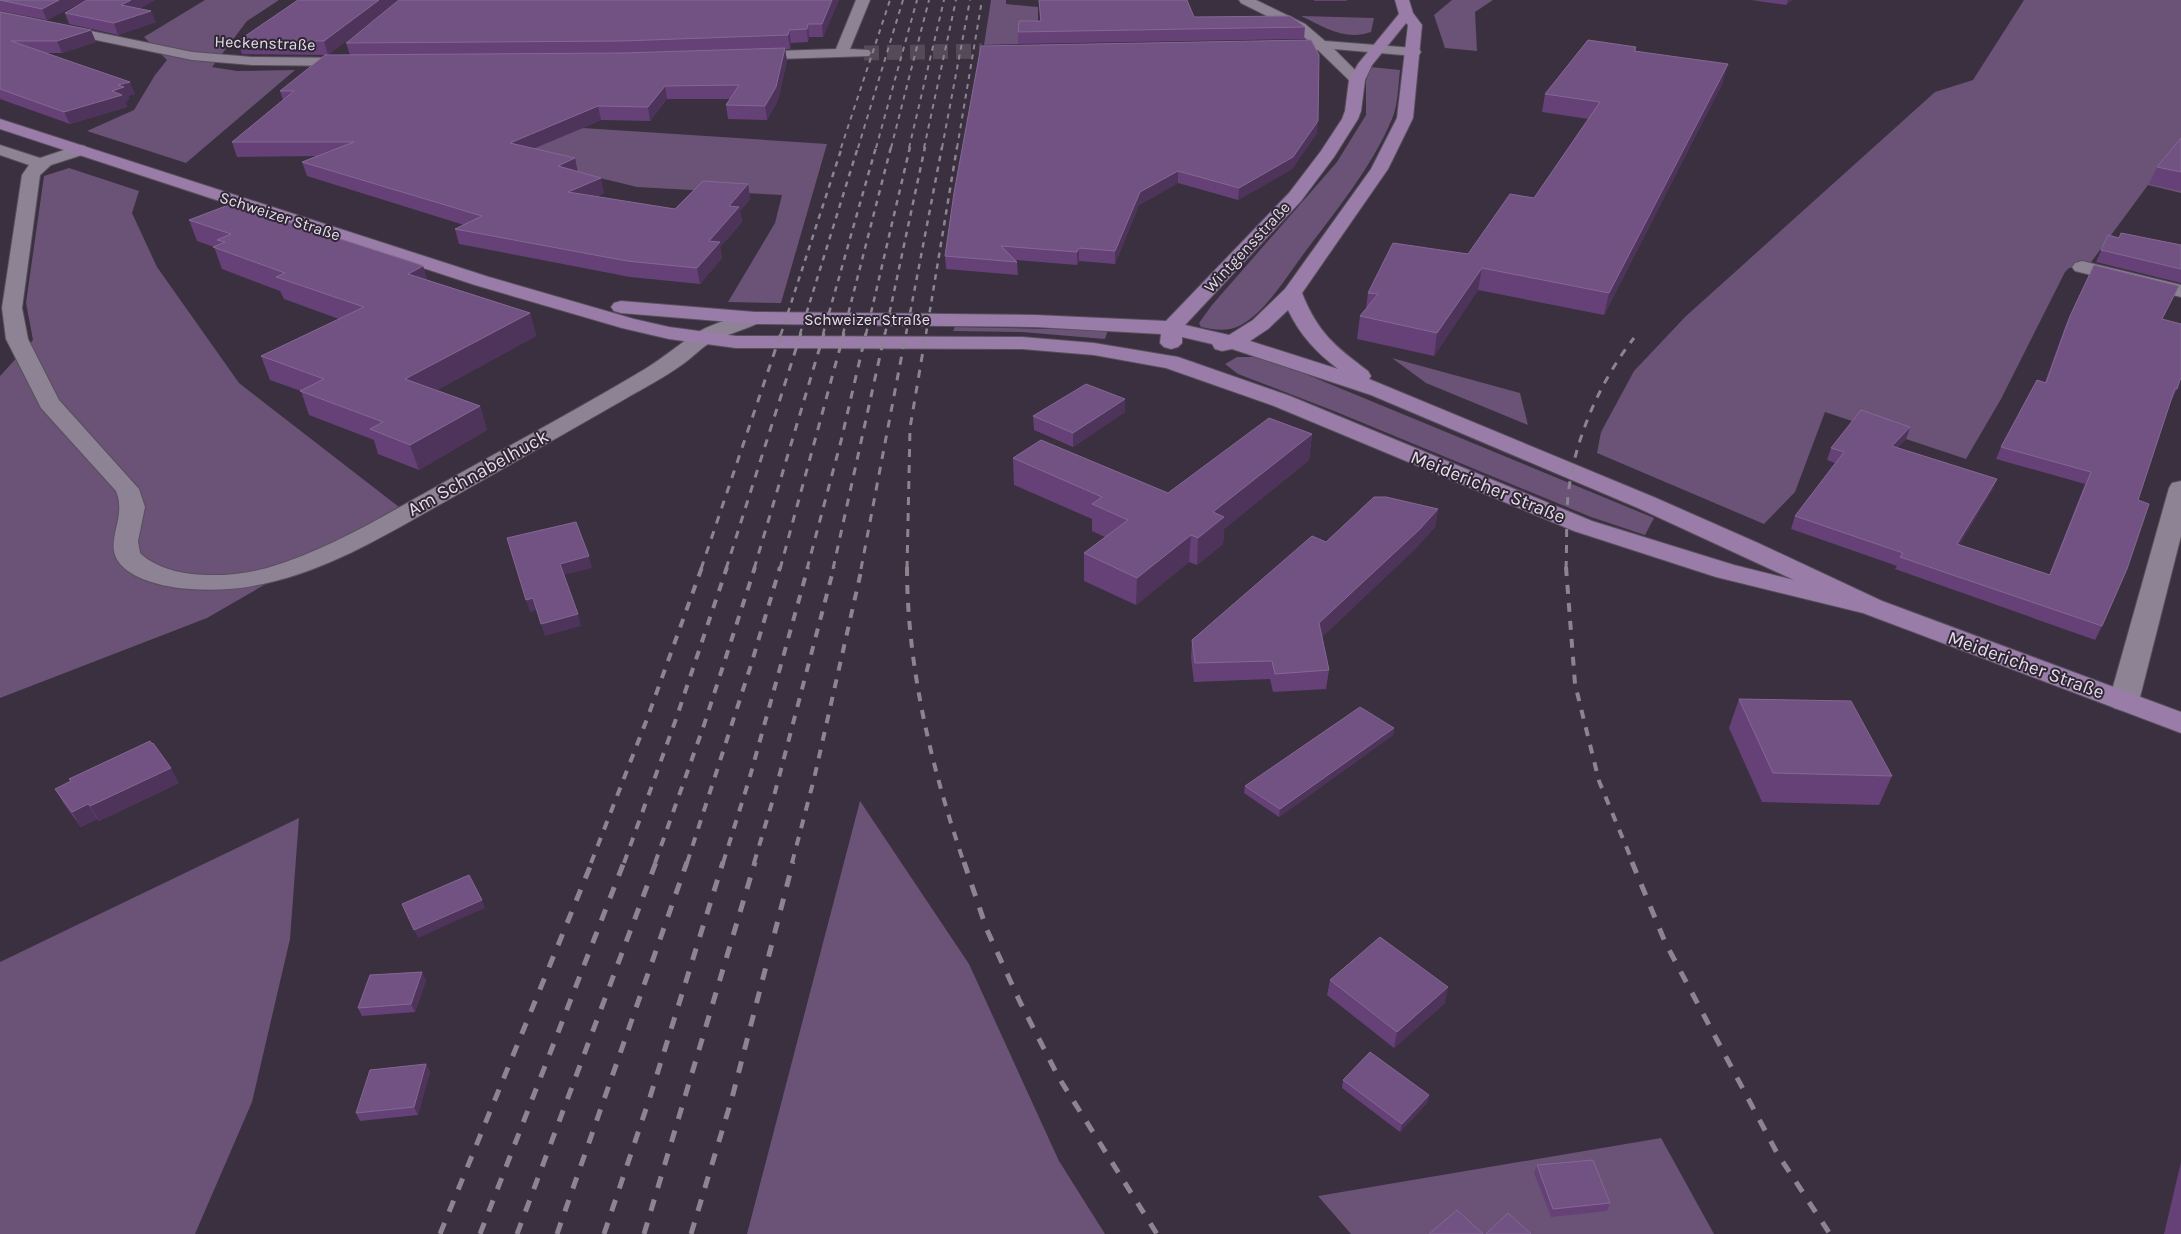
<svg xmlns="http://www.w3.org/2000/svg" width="2181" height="1234" font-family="Karla,sans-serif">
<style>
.green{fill:#6a5376}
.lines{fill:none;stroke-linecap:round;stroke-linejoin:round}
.street-tunnel{stroke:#544a58;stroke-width:15;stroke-dasharray:15 8;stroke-linecap:butt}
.street-casing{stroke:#584f5c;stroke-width:2}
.secondary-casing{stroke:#584f5c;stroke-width:2}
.street{fill:#8e8395;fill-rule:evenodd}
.secondary{fill:#997da8;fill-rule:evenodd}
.rail-far4{stroke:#8c8490;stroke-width:2;stroke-dasharray:5 5;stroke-linecap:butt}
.rail-far3{stroke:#8c8490;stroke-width:2.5;stroke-dasharray:5.5 5.5;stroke-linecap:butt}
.rail-far2{stroke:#8c8490;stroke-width:3;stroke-dasharray:8 8;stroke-linecap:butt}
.rail-far1{stroke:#8c8490;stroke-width:4;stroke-dasharray:9 9;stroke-linecap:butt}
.rail{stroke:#8c8490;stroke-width:5;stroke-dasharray:12 12;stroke-linecap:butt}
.wall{fill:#654177}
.shaded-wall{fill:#4e335b}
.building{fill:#725283;stroke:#846893}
.labels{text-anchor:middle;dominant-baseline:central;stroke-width:4;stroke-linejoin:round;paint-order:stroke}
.far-street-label{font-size:16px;fill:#e4dee8;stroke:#302635}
.street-label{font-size:19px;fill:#e4dee8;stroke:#302635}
</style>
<rect width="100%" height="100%" fill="#3a303f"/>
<g class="green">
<polygon points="205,0 279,0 247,21 212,67 237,71 295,70 186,163 87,131 134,110 155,75 167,60 144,37"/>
<polygon points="991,0 1006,0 1006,4 1038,7 1038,25 1018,44 984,45"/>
<polygon points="1452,0 1493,0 1475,12 1477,51 1445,48 1434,15"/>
<polygon points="2024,0 2181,0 2181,193 2148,185 2089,265 2069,268 2065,272 2001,399 1966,459 1825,412 1795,492 1764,524 1597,453 1601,432 1634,371 1685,317 1935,92 1973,80"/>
<path d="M 1301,16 L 1374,18 L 1371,32 C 1345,41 1324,27 1301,16 Z"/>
<path d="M 1370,67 L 1400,70 C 1398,86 1398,105 1392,119 C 1371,169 1334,213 1302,256 C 1286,278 1265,312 1241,325 C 1228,332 1215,330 1201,327 L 1199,323 L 1212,305 L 1337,162 L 1366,115 L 1366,81 Z"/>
<polygon points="583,128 827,144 781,303 728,302 775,223 782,195 637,187 513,157"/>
<polygon points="69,168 139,191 132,213 157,267 239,383 399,507 207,618 0,698 0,376 33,340 26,303 44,176"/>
<polygon points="955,327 1108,330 1105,339 1022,332 953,331"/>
<polygon points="1237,357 1255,357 1291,368 1654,518 1645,535 1591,517 1334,411 1238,374 1225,364"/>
<polygon points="1392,358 1520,393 1528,425 1426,383"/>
<polygon points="860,801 969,964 1059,1161 1105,1234 747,1234"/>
<polygon points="299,818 290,939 252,1102 195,1234 0,1234 0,962"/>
<polygon points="1661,1138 1714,1234 1351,1234 1318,1196"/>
</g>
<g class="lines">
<polyline class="street-tunnel" points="864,53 982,51"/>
<g class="street-casing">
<g id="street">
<polygon points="856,0 870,0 850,49 869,50 871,53 869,56 748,60 743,59 741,56 743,53 748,52 836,49"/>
<polygon points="1239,0 1256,0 1305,24 1325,41 1414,48 1419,49 1421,52 1419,55 1414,56 1334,49 1365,80 1362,83 1352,83 1318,50 1273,49 1271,46 1278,42 1309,41 1295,30 1241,3"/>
<polygon points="0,12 192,52 252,57 352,58 357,59 359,62 357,65 352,66 252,65 192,60 0,20"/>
<path d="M 0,145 L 40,158 L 79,145 L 85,146 L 87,150 L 85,154 L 51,165 L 40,175 L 22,308 L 28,339 L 59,400 L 139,489 L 145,507 L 138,541 L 140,553 C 169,581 231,578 267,568 C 329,550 385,515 441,484 C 509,446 578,409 645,369 C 663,358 678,345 695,334 C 707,326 723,321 737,317 C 746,314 753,311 762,314 L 765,318 C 760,326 723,335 711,342 C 701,348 693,357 683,364 C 665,377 644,388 625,399 C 590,419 555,439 520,459 C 488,477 455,496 423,514 C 351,555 276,596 190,589 C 173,588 152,584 136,576 C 91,552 130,524 116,491 L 41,408 L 6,339 L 2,308 L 22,175 L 29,165 L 0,155 Z"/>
<polygon points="2082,261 2181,285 2181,297 2075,271 2072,267 2075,263"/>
<polygon points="2181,481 2181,536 2139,701 2134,708 2124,711 2114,708 2109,701 2169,488 2172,483"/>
</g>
</g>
<g class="secondary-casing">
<path id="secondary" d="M 1395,0 L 1409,0 L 1413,13 L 1422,25 L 1413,118 L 1388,169 L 1302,293 C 1318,333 1335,346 1368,371 L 1371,376 L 1369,379 L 1656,498 L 1758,543 L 1882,601 L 2181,712 L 2181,733 L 1863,613 L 1716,577 L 1574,531 L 1274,406 L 1166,368 L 1094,355 L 1022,349 L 736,348 L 669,339 L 622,328 L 475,285 L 0,129 L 0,119 L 489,277 L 634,319 L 669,327 L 736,336 L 1022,337 L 1094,343 L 1178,357 L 1290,396 L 1592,521 L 1734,565 L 1794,580 L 1638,508 L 1371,395 L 1232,349 L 1222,351 L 1215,349 L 1212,344 L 1182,337 L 1182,343 L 1178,347 L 1171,349 L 1164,347 L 1160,343 L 1161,334 L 1035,327 L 755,324 L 621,313 L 614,311 L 611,307 L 614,303 L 621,301 L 755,312 L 1035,315 L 1166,321 L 1289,193 L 1321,151 L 1342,119 L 1345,111 L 1349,80 L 1358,64 L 1399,14 ZM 1406,23 L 1408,25 L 1397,118 L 1371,169 L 1285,289 L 1253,320 L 1229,335 L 1185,325 L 1301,201 L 1334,157 L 1358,119 L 1361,111 L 1365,80 L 1372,65 ZM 1288,310 C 1300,335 1316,352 1338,369 L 1250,341 L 1268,329 Z"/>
</g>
<use href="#street" class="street"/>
<use href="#secondary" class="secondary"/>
<g class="rail-far4">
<polyline points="841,148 890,0"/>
<polyline points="858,148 903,0"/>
<polyline points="876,148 917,0"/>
<polyline points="891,148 929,0"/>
<polyline points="909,148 944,0"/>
<polyline points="924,148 956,0"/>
<polyline points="942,148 970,0"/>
<polyline points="957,148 982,0"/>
</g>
<g class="rail-far3">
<polyline points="781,334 842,147"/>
<polyline points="800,334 858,147"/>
<polyline points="823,334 876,147"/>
<polyline points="843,334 891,147"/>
<polyline points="866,334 910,147"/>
<polyline points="885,334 925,147"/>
<polyline points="906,334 942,147"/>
<polyline points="926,334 957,147"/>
</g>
<g class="rail-far2">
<polyline points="701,569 781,333"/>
<polyline points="726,569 801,333"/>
<polyline points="754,569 824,333"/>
<polyline points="780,569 844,333"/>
<polyline points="807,569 841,441 866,333"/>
<polyline points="833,569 885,333"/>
<polyline points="861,569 906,333"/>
<polyline points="907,569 910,428 926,333"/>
<path d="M 1566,569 C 1567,544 1566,519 1568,496 C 1574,440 1600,381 1634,338"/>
</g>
<g class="rail-far1">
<path d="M 907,567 C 907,668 932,769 964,863"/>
<polyline points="1566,567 1575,684 1599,781 1633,863"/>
<polyline points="591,863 647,719 702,567"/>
<polyline points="624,863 676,719 727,567"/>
<polyline points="655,863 704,725 755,567"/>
<polyline points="687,863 751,665 780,567"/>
<polyline points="723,863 749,780 808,567"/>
<polyline points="754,863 774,796 834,567"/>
<polyline points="792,863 814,779 862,567"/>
</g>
<g class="rail">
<polyline points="964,862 987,930 1020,1002 1059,1078 1157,1234"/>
<polyline points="1632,862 1665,942 1777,1153 1830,1234"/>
<polyline points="440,1234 592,862"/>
<polyline points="480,1234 624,862"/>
<polyline points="517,1234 656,862"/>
<polyline points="557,1234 687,862"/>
<polyline points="604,1234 650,1097 723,862"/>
<polyline points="644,1234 755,862"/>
<polyline points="691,1234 732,1098 793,862"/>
</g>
</g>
<g class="wall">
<polygon points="0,0 86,0 47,20 0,11"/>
<polygon points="87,0 155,0 139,9 156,22 118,35 69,24 65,13"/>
<polygon points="298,0 399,0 328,55 242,54 238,41"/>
<polygon points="839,0 823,37 809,37 808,42 791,43 790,49 785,49 787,61 778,100 767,120 728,119 726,105 730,99 667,99 650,121 601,120 534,149 575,158 577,171 604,193 596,197 675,209 748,184 750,199 740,211 742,222 720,247 722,258 700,284 630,277 459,244 455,229 464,225 307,176 302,162 316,156 237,157 232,142 283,100 280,91 350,55 346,43"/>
<polygon points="1039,0 1187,0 1194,17 1305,27 1304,39 1018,44 1018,32 1040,21"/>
<rect x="1314" y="0" width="33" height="1"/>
<polygon points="1751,0 1792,0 1786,5"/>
<polygon points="0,12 96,42 62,53 46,53 135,94 128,96 129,100 125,101 127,107 70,124 0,99"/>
<polygon points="981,46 1317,133 1292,169 1238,200 1178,183 1139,205 1115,264 1079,261 1077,265 1015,260 1017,262 1018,275 946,269 945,256"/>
<polygon points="1636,47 1636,51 1723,82 1604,315 1478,290 1434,356 1357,339 1360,316 1366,309 1368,293 1468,254 1534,198 1588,119 1542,112 1545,94"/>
<polygon points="2181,138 2181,191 2149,184 2157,167"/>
<polygon points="189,220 423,266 427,280 530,313 536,336 437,390 480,406 487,430 419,470 378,454 374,440 309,415 301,391 270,380 261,356 339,319 284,299 280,291 222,269 214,247 197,241"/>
<polygon points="2108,235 2119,238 2181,245 2181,283 2096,262"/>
<polygon points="2070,316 2162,319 2177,389 2171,401 2138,500 2102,626 2095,640 1895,569 1897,566 1791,529 1795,516 1835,463 1827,460 1831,448 1910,427 1906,439 1897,448 1997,479 1991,492 1959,545 2049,575 2085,484 1996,459 2001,447 2045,382 2065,327"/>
<polygon points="1125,412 1073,447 1034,430 1033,416"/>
<polygon points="1312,434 1309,460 1224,529 1223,544 1197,565 1189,562 1136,605 1084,581 1084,553 1105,537 1092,531 1092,519 1014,485 1013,458 1168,493"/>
<polygon points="1438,509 1435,527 1416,548 1322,637 1329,670 1326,689 1273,692 1270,679 1194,682 1191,658 1192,640 1326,542"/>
<polygon points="1739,699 1892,776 1879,805 1762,802 1729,728"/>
<polygon points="1394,728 1393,735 1279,817 1244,793 1245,786"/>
<polygon points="179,783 99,821 97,819 81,827 64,804 55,789"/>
<polygon points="426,980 415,1012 362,1016 358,1008"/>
<polygon points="1330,980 1445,1003 1394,1048 1327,995"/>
<polygon points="426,1064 430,1072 418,1115 360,1121 356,1113"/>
<polygon points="1343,1080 1429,1095 1427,1103 1400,1132 1342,1088"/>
<polygon points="2181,1162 2181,1234 2164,1234"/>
<polygon points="1537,1165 1610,1203 1607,1211 1551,1217 1534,1173"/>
</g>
<g class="shaded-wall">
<polygon points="59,0 86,0 47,20 42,9"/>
<polygon points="131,0 155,0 125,17 121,5"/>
<polygon points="379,0 399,0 328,55 324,41"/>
<polygon points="832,0 839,0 823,37 822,24"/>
<polygon points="1788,0 1792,0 1786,5"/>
<polygon points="151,11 156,22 118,35 114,23"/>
<polygon points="808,24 809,37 808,42 807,29"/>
<polygon points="91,30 96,42 62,53 57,41"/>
<polygon points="789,30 791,43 790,49 788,35"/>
<polygon points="785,48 787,61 778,100 767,120 765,106"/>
<polygon points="1728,64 1723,82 1604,315 1609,293"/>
<polygon points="130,82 135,94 128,96 129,100 125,101 127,107 70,124 64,112 112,91 118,85"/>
<polygon points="665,86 667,99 650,121 648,107"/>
<polygon points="598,106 601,120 513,157 510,143"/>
<polygon points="1318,121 1317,133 1292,169 1238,200 1239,188"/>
<polygon points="575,158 578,173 558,166"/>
<polygon points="1178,171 1178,183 1139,205 1115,264 1115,251 1140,192"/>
<polygon points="601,178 604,193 572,208 568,192"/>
<polygon points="748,184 750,199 740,211 742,222 720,247 722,258 700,284 697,268 709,241 729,206"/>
<polygon points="1079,248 1079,261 1077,265 1077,252"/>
<polygon points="423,266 430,289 408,274"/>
<polygon points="1482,268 1478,290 1434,356 1437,333"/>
<polygon points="530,313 536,336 413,403 405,379"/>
<polygon points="1125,399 1125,412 1073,447 1073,433"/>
<polygon points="480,406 487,430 419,470 410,445"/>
<polygon points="1910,427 1906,439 1887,459 1892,446"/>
<polygon points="1312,434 1309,460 1224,529 1223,544 1197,565 1198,538 1213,512"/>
<polygon points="1997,479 1991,492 1952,557 1957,544"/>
<polygon points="1438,509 1435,527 1416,548 1317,642 1319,623"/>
<polygon points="1191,535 1189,562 1136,605 1137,578"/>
<polygon points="589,556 592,568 563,575 560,564"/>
<polygon points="533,598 537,610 530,612 526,600"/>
<polygon points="578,614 581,626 545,636 541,624"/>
<polygon points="1394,728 1393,735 1279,817 1280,809"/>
<polygon points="171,768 179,783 99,821 90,806"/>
<polygon points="88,804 97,819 81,827 72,812"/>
<polygon points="482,900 485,908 418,938 414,930"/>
<polygon points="422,972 426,980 415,1012 411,1004"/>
<polygon points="1448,987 1445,1003 1394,1048 1397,1032"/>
<polygon points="426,1064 430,1072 418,1115 414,1107"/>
<polygon points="1429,1095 1427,1103 1400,1132 1402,1124"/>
</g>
<g class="building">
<polygon points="0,0 59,0 42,9"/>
<polygon points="87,0 131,0 121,5 151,11 114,23 65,13"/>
<polygon points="298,0 379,0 324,41 238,41"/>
<polygon points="399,0 832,0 822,24 808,24 807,29 789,30 788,35 622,41 346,43"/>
<polygon points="1039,0 1187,0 1194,17 1290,16 1305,27 1018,32 1019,21 1041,21"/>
<polygon points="0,12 91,30 57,41 11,41 130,82 118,85 124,87 112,91 122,95 64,112 0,89"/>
<polygon points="1311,40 1319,55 1318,121 1293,157 1239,188 1178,171 1140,192 1115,251 1079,248 1077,252 1001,246 1017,262 945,256 954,193 981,46"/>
<polygon points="1588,40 1636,47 1634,51 1728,64 1609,293 1482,268 1437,333 1360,316 1378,294 1368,293 1393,243 1468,254 1510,194 1534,198 1600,102 1545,94"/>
<polygon points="785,48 776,87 765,106 726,105 739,85 665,86 648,107 598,106 510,143 575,158 558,166 601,178 568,192 675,209 703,181 748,184 729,206 739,207 709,241 720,242 697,268 627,261 455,229 482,216 302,162 354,142 232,142 294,91 280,91 325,55 623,53"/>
<polygon points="2181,138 2181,172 2157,167"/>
<polygon points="231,204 415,263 423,266 408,274 530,313 405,379 480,406 410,445 370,429 383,422 300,391 324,379 261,356 364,307 276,277 285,273 213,247 225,242 217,240 231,234 189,220"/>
<polygon points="2121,233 2181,245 2181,269 2101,250 2108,235 2119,238"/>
<polygon points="2094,265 2179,286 2162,319 2181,324 2181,377 2177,389 2175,388 2138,500 2149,504 2127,569 2102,626 1900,557 1903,553 1795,516 1844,452 1831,448 1861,410 1910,427 1892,446 1997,479 1957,544 2050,575 2091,472 2001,447 2037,380 2046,383 2070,316"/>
<polygon points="1086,384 1125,399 1073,433 1033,416"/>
<polygon points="1269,418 1312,434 1213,512 1224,517 1198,538 1191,535 1137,578 1084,553 1128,520 1092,504 1102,497 1013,458 1041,440 1168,493"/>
<polygon points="1374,497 1386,497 1438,509 1419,530 1319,623 1329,670 1275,674 1272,661 1195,663 1192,640 1312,536 1326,542"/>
<polygon points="576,522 589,556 560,564 578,614 541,624 533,598 526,600 507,538"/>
<polygon points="1739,699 1851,701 1892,776 1773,773"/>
<polygon points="1360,707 1394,728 1280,809 1245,786"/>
<polygon points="150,741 152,744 153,743 171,768 90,806 88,804 72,812 55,789 71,781 69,779"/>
<polygon points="469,875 482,900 414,930 402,904"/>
<polygon points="1380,937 1448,987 1397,1032 1330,980"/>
<polygon points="422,972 411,1004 358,1008 370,975"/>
<polygon points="1370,1052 1429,1095 1402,1124 1343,1080"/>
<polygon points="426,1064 414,1107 356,1113 370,1070"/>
<polygon points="1593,1160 1610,1203 1553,1209 1537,1165"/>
<polygon points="1457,1210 1483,1234 1429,1234"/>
<polygon points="1508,1213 1531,1234 1486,1234"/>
</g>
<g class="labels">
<g class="far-street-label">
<text transform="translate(265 43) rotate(2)">Heckenstraße</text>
<text transform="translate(280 216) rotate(18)">Schweizer Straße</text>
<text transform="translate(1247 247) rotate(-47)">Wintgensstraße</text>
<text x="867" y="319">Schweizer Straße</text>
</g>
<g class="street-label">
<text transform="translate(478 473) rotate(-29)">Am Schnabelhuck</text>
<text transform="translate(1488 487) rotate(22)">Meidericher Straße</text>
<text transform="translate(2026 665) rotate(20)">Meidericher Straße</text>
</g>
</g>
</svg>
